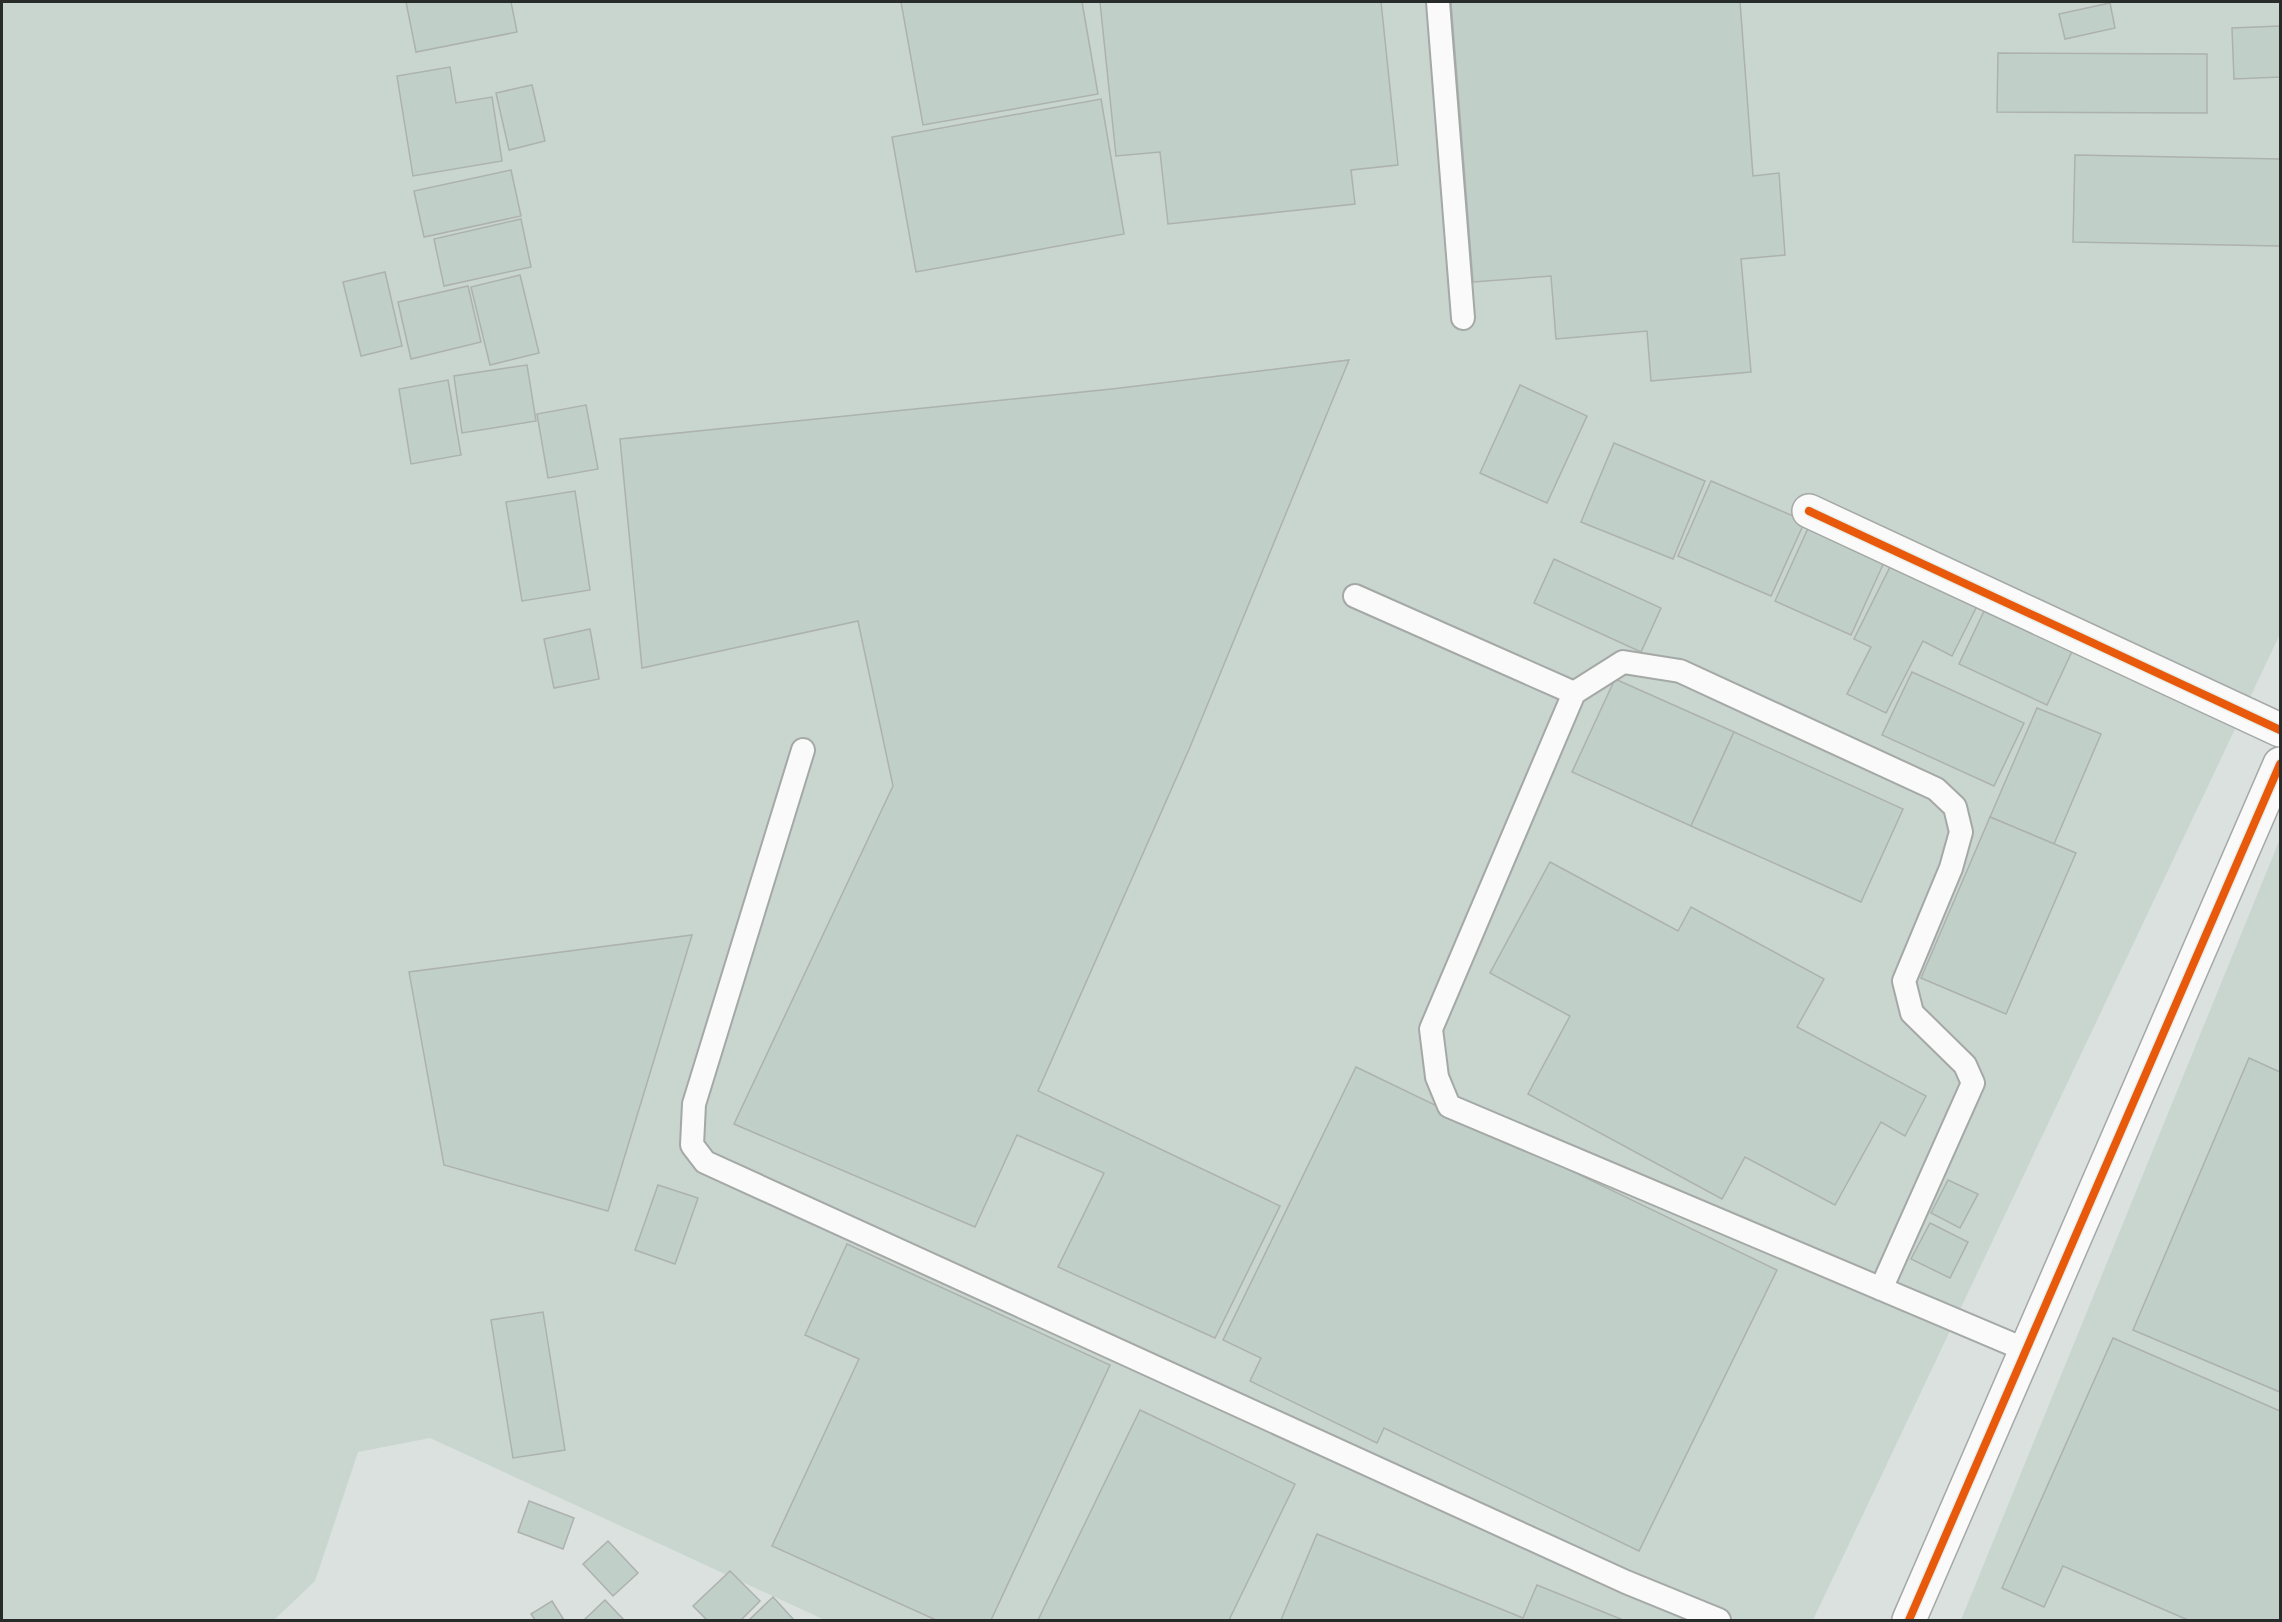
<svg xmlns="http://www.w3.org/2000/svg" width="2282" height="1622" font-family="Jost,sans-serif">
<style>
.built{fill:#c9d5cf}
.building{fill:#c0d0c9;stroke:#adb1af;stroke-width:1.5}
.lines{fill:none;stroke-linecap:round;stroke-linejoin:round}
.service-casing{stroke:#a4a8a6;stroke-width:26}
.minor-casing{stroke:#a4a8a6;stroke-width:36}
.service{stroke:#fafafa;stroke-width:22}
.minor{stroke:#fafafa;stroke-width:33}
.cycleway-casing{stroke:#e6f0eb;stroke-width:11}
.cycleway{stroke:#e8590c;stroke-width:8}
</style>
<rect width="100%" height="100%" fill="#dbe1de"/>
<g class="built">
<polygon points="2,2 2280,2 2280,634 1813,1620 825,1620 430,1438 358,1452 315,1581 274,1620 2,1620"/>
<polygon points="2280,839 2280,1620 1961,1620"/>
</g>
<g class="building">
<polygon points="406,2 511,2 517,32 416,52"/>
<polygon points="901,2 1082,2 1098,94 923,125"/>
<polygon points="1100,2 1381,2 1398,165 1351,170 1355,204 1168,224 1160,152 1116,156"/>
<polygon points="1451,2 1740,2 1753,176 1779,173 1785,255 1741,259 1751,372 1651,381 1647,331 1556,339 1551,276 1473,282"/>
<polygon points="2110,3 2115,28 2065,39 2059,14"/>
<polygon points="2280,26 2280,77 2234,79 2232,28"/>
<polygon points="1998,53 2207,54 2207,113 1997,112"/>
<polygon points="450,67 456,103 492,97 502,161 413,176 397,76"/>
<polygon points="532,85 545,141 509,150 496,93"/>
<polygon points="1101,99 1124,234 916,272 892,137"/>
<polygon points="2075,155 2280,159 2280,246 2073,242"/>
<polygon points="511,170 521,216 424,237 414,191"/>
<polygon points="521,219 531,267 444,286 434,239"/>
<polygon points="385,272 402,346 361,356 343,282"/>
<polygon points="520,275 539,353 490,365 471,287"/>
<polygon points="468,286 481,342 411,359 398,302"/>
<polygon points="1349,360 1190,747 1038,1091 1280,1206 1215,1338 1058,1267 1104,1173 1017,1135 975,1227 734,1124 893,786 858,621 642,668 620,439 1112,389"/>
<polygon points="527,365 536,421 462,433 454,376"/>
<polygon points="448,380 461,455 411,464 399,389"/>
<polygon points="1520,385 1587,416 1547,503 1480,473"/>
<polygon points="586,405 598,469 548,478 537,414"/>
<polygon points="1614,443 1705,481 1673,559 1581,522"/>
<polygon points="1711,481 1805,521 1771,596 1678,556"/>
<polygon points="575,491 590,590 522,601 506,502"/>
<polygon points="1810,524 1886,558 1851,635 1775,601"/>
<polygon points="1895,557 1980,600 1952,656 1923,641 1886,713 1847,694 1871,647 1854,639"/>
<polygon points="1554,559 1661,608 1641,652 1534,603"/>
<polygon points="1986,607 2074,647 2047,705 1959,664"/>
<polygon points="590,629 599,679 554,688 544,639"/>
<polygon points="1912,672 2024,723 1994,786 1882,735"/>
<polygon points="1615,679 1734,732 1691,826 1572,772"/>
<polygon points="2037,708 2101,734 2054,844 1990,817"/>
<polygon points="1734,732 1903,809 1861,902 1691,826"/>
<polygon points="1990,817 2076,853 2006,1014 1921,978"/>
<polygon points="1550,862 1678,931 1691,907 1824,979 1797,1027 1926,1096 1905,1136 1881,1122 1835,1205 1745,1157 1722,1199 1528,1094 1570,1016 1490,973"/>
<polygon points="692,935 608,1211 444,1165 409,972"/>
<polygon points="2249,1058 2280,1072 2280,1392 2133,1330"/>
<polygon points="1356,1067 1777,1270 1639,1551 1384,1428 1377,1443 1250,1381 1261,1358 1223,1340"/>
<polygon points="1948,1180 1978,1194 1960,1228 1931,1213"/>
<polygon points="658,1185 698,1198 675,1264 635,1250"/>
<polygon points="1930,1223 1968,1242 1950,1278 1911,1259"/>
<polygon points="847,1244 1110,1365 991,1620 936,1620 772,1546 859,1359 805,1335"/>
<polygon points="543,1312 565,1450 513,1458 491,1320"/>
<polygon points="2113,1338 2280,1411 2280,1620 2188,1620 2063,1566 2044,1607 2002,1588"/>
<polygon points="1140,1410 1295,1484 1229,1620 1038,1620"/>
<polygon points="529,1501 574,1518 563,1549 518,1532"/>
<polygon points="1317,1534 1523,1618 1537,1585 1623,1620 1281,1620"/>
<polygon points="608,1541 638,1573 613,1596 583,1564"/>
<polygon points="730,1571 760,1601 741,1620 707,1620 693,1606"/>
<polygon points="773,1597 794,1620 749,1620"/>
<polygon points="605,1600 624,1620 584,1620"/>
<polygon points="552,1601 564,1620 535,1620 531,1614"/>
</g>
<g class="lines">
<g class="service-casing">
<g id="service">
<polyline points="1438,2 1463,318"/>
<polyline points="1355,596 1574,693"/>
<polyline points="803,750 694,1104 692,1145 705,1162 1626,1582 1719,1620"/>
<polyline points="1881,1289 1973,1083 1965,1065 1912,1013 1904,981 1951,868 1961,832 1955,807 1936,789 1680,671 1623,662 1574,693 1431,1029 1437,1077 1449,1106 2026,1350"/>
</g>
</g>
<g class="minor-casing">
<g id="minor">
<polyline points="1809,511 2280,730"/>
<polyline points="1909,1620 2280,764"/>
</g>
</g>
<use href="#service" class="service"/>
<use href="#minor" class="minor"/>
<g class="cycleway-casing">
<g id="cycleway">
<polyline points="1809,511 2280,730"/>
<polyline points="1909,1620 2280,764"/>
</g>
</g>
<use href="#cycleway" class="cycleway"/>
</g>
<rect width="2282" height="1622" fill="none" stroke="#272b29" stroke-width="6"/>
</svg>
